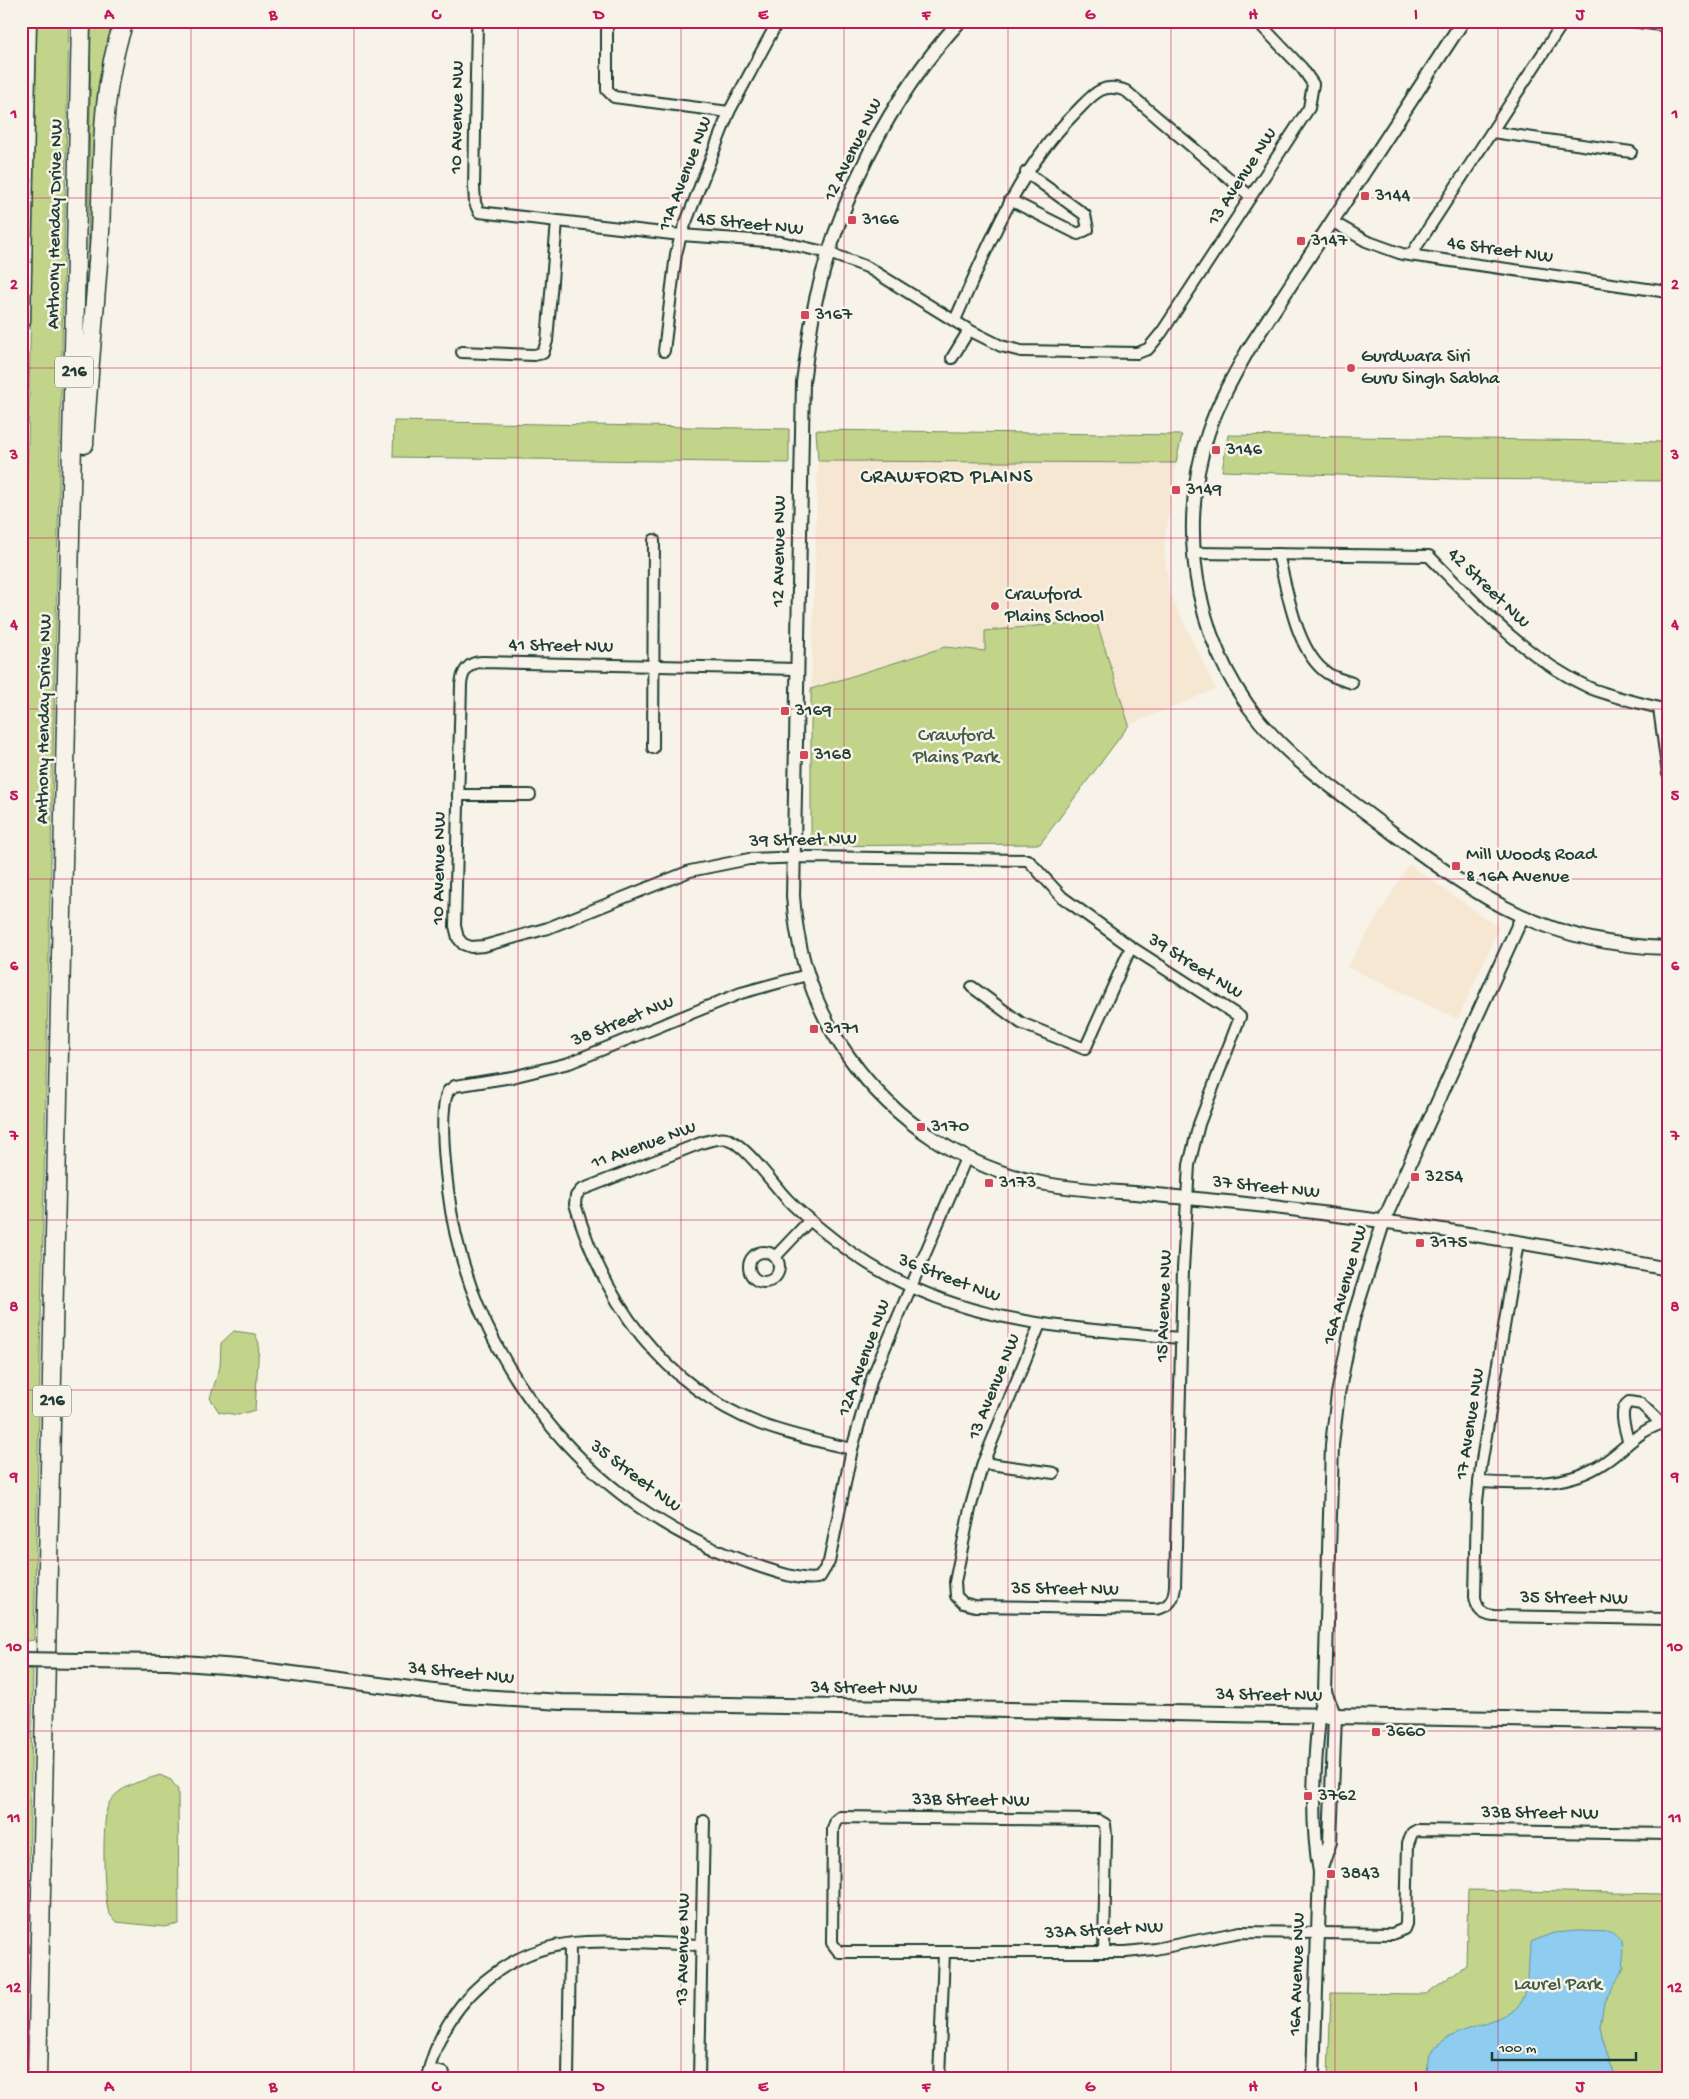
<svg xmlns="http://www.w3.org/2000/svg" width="1689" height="2099" font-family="'Gochi Hand',sans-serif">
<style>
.built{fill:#f6e7d3}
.green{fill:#c1d48a;stroke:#70885f}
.water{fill:#8fcdf0;stroke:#6293a5}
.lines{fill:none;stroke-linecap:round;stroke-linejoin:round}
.minor-casing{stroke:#1f3d34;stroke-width:14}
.tertiary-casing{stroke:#1f3d34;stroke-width:16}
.secondary-casing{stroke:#1f3d34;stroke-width:18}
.motorway-casing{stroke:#1f3d34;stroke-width:21}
.minor{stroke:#f7f3e8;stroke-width:10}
.tertiary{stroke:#f7f3e8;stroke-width:12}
.secondary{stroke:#f7f3e8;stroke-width:14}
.motorway{stroke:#f7f3e8;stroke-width:18}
.secondary-bridge-casing{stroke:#1f3d34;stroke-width:18;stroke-linecap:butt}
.secondary-bridge{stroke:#f7f3e8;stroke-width:14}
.grid{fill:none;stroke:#c2185b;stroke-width:1;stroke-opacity:0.55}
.poi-dot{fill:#d1495b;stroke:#f7f3e8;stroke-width:2}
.labels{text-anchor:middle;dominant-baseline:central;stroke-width:5;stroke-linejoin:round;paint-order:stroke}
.shield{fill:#f7f3e8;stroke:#60746a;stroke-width:1}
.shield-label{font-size:18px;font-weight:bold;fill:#1f3d34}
.street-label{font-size:19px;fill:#1f3d34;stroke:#f7f3e8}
.poi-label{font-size:19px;fill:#1f3d34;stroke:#f7f3e8;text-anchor:start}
.park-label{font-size:19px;fill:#3f5b45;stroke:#f7f3e8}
.neighbourhood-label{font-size:20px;letter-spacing:1px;fill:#1f3d34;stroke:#f7f3e8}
.neatline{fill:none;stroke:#c2185b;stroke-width:2}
.grid-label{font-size:16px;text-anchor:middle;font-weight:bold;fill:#c2185b}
</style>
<rect width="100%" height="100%" fill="#f7f3e8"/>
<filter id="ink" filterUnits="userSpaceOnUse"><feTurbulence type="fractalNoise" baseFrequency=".02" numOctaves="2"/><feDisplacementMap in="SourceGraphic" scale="10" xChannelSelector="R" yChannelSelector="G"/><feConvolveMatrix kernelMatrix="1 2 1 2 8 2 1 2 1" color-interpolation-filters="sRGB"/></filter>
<g filter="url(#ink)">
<g class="built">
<polygon points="818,461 1176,463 1164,545 1169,592 1216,689 1129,725 1096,620 985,631 985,651 945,647 811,689"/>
<polygon points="1409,864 1499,928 1458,1019 1347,967"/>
</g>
<g class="green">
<polygon points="37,21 69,21 34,1640 21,1642 21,766"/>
<polygon points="91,21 119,21 93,182 88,268"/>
<polygon points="394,421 789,429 789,463 393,457"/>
<polygon points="816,430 1182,435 1176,463 818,461"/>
<polygon points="1228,435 1668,442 1668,481 1455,479 1222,471"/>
<polygon points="1096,620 1129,725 1040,844 811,846 811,689 945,647 985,651 985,631"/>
<polygon points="234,1331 255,1334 259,1343 255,1410 238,1415 219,1412 210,1398 220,1367 221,1343"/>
<polygon points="21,1669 33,1669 25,2078 21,2078"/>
<path d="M 160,1775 L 171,1780 L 178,1790 L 179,1924 L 165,1927 L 116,1922 C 114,1919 111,1916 109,1913 C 103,1898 102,1820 108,1805 C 117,1786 142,1781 160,1775 Z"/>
<polygon points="1664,1848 1668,1848 1668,2078 1328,2078 1331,1993 1426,1994 1466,1965 1468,1890 1662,1894"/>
</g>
<path class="water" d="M 1577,1931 L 1611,1932 L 1622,1940 L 1624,1968 L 1604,2002 L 1600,2026 L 1604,2047 L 1615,2078 L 1424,2078 C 1427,2070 1427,2059 1431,2052 C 1451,2025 1510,2024 1522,2001 C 1532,1983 1526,1960 1532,1941 L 1554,1933 Z"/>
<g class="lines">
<g class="minor-casing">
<g id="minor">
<polyline points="477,21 474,187 475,203 479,212 681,235 781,242 829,253 867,267 969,330 1001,346 1021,351 1137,353 1148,349 1162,332 1309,108 1313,84 1302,68 1257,21"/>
<polyline points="607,21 607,90 614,97 729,112"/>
<polyline points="1631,21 1668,26"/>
<polyline points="1492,132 1631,152"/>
<polyline points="1010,200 1078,234 1088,229 1085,215 1026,172"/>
<polyline points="1333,222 1366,241 1402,254 1668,292"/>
<polyline points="1411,255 1564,21"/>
<path d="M 955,320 C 988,246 1017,171 1075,113 C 1092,96 1101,81 1126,91 L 1250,196"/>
<polyline points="664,351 676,254 681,235 729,112 778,21"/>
<polyline points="462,352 534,355 543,353 547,341 557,221"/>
<polyline points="952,358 969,330"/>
<path d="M 1194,553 L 1429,556 C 1478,606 1525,658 1590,688 C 1612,697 1637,702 1659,708 L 1668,774"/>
<path d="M 1278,554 C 1287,589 1296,652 1327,673 C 1334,678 1344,680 1352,683"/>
<path d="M 796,669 L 482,662 C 468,662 462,672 461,685 L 455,926 L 458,938 L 463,944 L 471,947 L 484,946 L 548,928 L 690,871 L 749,859 L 807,857 L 1028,860 L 1062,897 L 1131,947 L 1240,1017 L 1199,1124 L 1189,1165 L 1183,1269 L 1175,1586 C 1174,1599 1170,1607 1156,1609 L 975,1606 L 963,1603 L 956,1596 L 955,1582 L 970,1509 L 983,1463 L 1040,1324"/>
<polyline points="653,748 654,540"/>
<polyline points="458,795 530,795"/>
<path d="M 807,975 L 741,993 L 569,1063 L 512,1077 L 455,1086 L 448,1091 C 439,1112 445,1166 448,1190 C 468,1357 584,1505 744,1561 C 761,1567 805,1584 820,1577 L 829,1562 L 852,1449 L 872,1378 L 966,1158"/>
<polyline points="972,987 1021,1023 1085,1049 1131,947"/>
<path d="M 1518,1242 L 1481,1466 L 1477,1502 L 1475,1597 C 1477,1609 1481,1614 1493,1616 L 1668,1619"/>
<circle cx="764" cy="1267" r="15"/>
<polyline points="775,1257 810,1220"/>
<path d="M 1628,1441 C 1626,1430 1617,1410 1629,1402 L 1641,1404 L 1661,1423"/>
<path d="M 852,1449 C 821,1442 790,1435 760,1424 C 662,1385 604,1302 575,1204 L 576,1196 L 581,1190 L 701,1143 C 709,1141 719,1137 727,1139 C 744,1143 773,1184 786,1198 C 801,1214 819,1228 837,1242 C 943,1324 1054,1326 1181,1338"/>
<polyline points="983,1463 1054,1473"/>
<path d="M 1479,1482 C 1522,1484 1568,1488 1605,1462 C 1627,1447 1640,1428 1668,1422"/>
<polyline points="1104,1952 1106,1835 1105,1824 1098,1820 840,1817 836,1820 833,1829 832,1943 839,1952 1126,1952 1155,1949 1240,1932 1392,1934 1404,1929 1406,1924 1408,1844 1412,1833 1417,1830 1668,1834"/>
<polyline points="429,2069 444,2073"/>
<path d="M 427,2078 C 443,2002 507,1945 586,1942 C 624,1940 663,1944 701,1945"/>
<polyline points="568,2078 570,1944"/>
<polyline points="699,2078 704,1821"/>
<polyline points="939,2078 944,1953"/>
</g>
</g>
<g class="tertiary-casing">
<g id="tertiary">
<path d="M 960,21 C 889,99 840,197 816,299 C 810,326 807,354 803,382 L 793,896 C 797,954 815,1010 849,1057 C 895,1122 963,1167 1041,1183 C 1075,1190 1110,1191 1145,1194 C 1199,1199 1253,1204 1306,1211 C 1427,1226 1548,1246 1668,1269"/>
<path d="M 1463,21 L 1248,350 C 1233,377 1218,403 1208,433 C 1174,535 1198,659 1274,737 C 1308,773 1351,800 1390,831 C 1482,900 1548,945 1668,948"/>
<polyline points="1320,1871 1330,1842 1335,1716 1325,1692"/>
<path d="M 1313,2078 L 1320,1872 C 1311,1826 1314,1765 1319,1718 C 1319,1709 1323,1700 1325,1692 L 1332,1445 L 1338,1394 L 1353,1319 L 1384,1220 L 1522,917"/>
</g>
</g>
<g class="secondary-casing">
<polyline id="secondary" points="81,1661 169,1662 238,1667 466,1696 561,1702 1668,1722"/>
</g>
<g class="motorway-casing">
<g id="motorway">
<polyline points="21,321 27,21"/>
<path d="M 84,444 C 88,373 96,302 100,232 C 103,161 100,90 124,21"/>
<polyline points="37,2078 81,21"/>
</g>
</g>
<use href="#minor" class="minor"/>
<use href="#tertiary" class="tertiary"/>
<use href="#secondary" class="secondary"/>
<use href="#motorway" class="motorway"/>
<g class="secondary-bridge-casing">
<polyline id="secondary-bridge" points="21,1660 81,1661"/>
</g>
<use href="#secondary-bridge" class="secondary-bridge"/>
</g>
</g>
<path class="grid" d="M 191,21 L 191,2078M 354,21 L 354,2078M 518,21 L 518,2078M 681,21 L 681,2078M 844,21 L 844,2078M 1008,21 L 1008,2078M 1171,21 L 1171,2078M 1335,21 L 1335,2078M 1498,21 L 1498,2078M 21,198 L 1668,198M 21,368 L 1668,368M 21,538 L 1668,538M 21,709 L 1668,709M 21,879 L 1668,879M 21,1050 L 1668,1050M 21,1220 L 1668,1220M 21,1390 L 1668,1390M 21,1560 L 1668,1560M 21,1731 L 1668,1731M 21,1901 L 1668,1901"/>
<g class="poi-dot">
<rect x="1360" y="191" width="10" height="10" rx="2.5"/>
<rect x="847" y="215" width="10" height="10" rx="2.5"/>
<rect x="1296" y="236" width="10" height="10" rx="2.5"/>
<rect x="800" y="310" width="10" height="10" rx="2.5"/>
<circle cx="1351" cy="368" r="5"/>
<rect x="1211" y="445" width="10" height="10" rx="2.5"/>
<rect x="1171" y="485" width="10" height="10" rx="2.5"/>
<circle cx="995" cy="606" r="5"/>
<rect x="780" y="706" width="10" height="10" rx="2.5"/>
<rect x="799" y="750" width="10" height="10" rx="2.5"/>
<rect x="1451" y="861" width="10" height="10" rx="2.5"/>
<rect x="809" y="1024" width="10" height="10" rx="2.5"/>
<rect x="916" y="1122" width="10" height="10" rx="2.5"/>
<rect x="1410" y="1172" width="10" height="10" rx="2.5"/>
<rect x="984" y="1178" width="10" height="10" rx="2.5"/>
<rect x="1415" y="1238" width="10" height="10" rx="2.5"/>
<rect x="1371" y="1727" width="10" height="10" rx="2.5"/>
<rect x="1303" y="1791" width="10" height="10" rx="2.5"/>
<rect x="1326" y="1869" width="10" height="10" rx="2.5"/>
</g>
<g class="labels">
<g class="shield">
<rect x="55" y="356.5" width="38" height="31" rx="4"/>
<rect x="33" y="1385.5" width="38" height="31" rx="4"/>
</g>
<g class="shield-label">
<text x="74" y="372">216</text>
<text x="52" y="1401">216</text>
</g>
<g class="street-label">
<text transform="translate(458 117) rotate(-89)">10 Avenue NW</text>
<text transform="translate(854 150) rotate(-64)">12 Avenue NW</text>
<text transform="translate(686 174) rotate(-69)">11A Avenue NW</text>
<text transform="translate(1243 177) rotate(-57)">13 Avenue NW</text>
<text transform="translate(56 224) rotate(-89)">Anthony Henday Drive NW</text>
<text transform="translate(750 225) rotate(6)">45 Street NW</text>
<text transform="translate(1500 251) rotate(8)">46 Street NW</text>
<text transform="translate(780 551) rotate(-89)">12 Avenue NW</text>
<text transform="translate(1488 589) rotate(44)">42 Street NW</text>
<text transform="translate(561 647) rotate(1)">41 Street NW</text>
<text transform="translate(45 719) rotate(-89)">Anthony Henday Drive NW</text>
<text transform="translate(803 841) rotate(-1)">39 Street NW</text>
<text transform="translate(440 868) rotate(-89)">10 Avenue NW</text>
<text transform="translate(1195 967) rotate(32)">39 Street NW</text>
<text transform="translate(623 1022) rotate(-22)">38 Street NW</text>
<text transform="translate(644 1146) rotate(-20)">11 Avenue NW</text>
<text transform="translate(1266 1188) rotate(6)">37 Street NW</text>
<text transform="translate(949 1279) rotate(21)">36 Street NW</text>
<text transform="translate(1346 1285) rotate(-74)">16A Avenue NW</text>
<text transform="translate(1165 1306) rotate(-88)">15 Avenue NW</text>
<text transform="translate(865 1358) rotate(-70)">12A Avenue NW</text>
<text transform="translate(995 1387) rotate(-68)">13 Avenue NW</text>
<text transform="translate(1471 1424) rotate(-81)">17 Avenue NW</text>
<text transform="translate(635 1477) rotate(37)">35 Street NW</text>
<text transform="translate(1065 1590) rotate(1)">35 Street NW</text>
<text transform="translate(1574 1599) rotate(1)">35 Street NW</text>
<text transform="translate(461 1674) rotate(6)">34 Street NW</text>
<text transform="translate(864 1689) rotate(1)">34 Street NW</text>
<text transform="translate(1269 1696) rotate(1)">34 Street NW</text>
<text transform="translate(971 1801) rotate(1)">33B Street NW</text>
<text transform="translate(1540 1814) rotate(1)">33B Street NW</text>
<text transform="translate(1104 1931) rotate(-3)">33A Street NW</text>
<text transform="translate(684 1949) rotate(-89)">13 Avenue NW</text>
<text transform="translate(1298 1974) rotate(-88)">16A Avenue NW</text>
</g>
<g class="poi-label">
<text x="1375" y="196">3144</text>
<text x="862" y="220">3166</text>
<text x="1311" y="241">3147</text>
<text x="815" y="315">3167</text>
<text x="1361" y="357">Gurdwara Siri<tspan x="1361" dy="22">Guru Singh Sabha</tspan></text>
<text x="1226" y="450">3146</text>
<text x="1186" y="490">3149</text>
<text x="1005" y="595">Crawford<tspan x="1005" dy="22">Plains School</tspan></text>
<text x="795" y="711">3169</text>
<text x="814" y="755">3168</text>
<text x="1466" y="855">Mill Woods Road<tspan x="1466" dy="22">&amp; 16A Avenue</tspan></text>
<text x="824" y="1029">3171</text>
<text x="931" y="1127">3170</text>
<text x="1425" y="1177">3254</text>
<text x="999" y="1183">3173</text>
<text x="1430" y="1243">3175</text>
<text x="1386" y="1732">3660</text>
<text x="1318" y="1796">3762</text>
<text x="1341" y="1874">3843</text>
</g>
<g class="park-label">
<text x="956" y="736">Crawford<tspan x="956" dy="22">Plains Park</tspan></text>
<text x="1558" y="1985">Laurel Park</text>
</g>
<g class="neighbourhood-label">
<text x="947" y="478">CRAWFORD PLAINS</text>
</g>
</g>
<rect width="1689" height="2099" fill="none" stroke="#f7f3e8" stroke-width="55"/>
<path d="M1492 2052v8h144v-8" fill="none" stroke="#1f3d34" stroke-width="2.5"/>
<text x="1499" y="2052" font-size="15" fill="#1f3d34" stroke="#f7f3e8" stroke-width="4" paint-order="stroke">100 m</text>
<rect x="28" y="28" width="1634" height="2044" class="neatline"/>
<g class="grid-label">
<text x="109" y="19">A</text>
<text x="273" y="19">B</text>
<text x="436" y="19">C</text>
<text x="599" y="19">D</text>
<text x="763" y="19">E</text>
<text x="926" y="19">F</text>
<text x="1090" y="19">G</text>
<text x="1253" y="19">H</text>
<text x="1416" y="19">I</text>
<text x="1580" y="19">J</text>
<text x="14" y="118">1</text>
<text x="1675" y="118">1</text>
<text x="14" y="289">2</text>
<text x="1675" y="289">2</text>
<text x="14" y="459">3</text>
<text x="1675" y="459">3</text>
<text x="14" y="629">4</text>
<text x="1675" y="629">4</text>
<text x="14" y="800">5</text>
<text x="1675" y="800">5</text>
<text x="14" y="970">6</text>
<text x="1675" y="970">6</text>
<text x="14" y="1140">7</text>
<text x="1675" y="1140">7</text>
<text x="14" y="1311">8</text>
<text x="1675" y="1311">8</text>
<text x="14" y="1481">9</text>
<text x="1675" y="1481">9</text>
<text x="14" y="1651">10</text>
<text x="1675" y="1651">10</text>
<text x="14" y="1822">11</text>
<text x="1675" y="1822">11</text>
<text x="14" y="1992">12</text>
<text x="1675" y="1992">12</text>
<text x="109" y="2091">A</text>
<text x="273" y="2091">B</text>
<text x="436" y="2091">C</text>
<text x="599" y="2091">D</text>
<text x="763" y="2091">E</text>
<text x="926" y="2091">F</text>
<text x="1090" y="2091">G</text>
<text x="1253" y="2091">H</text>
<text x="1416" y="2091">I</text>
<text x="1580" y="2091">J</text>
</g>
</svg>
